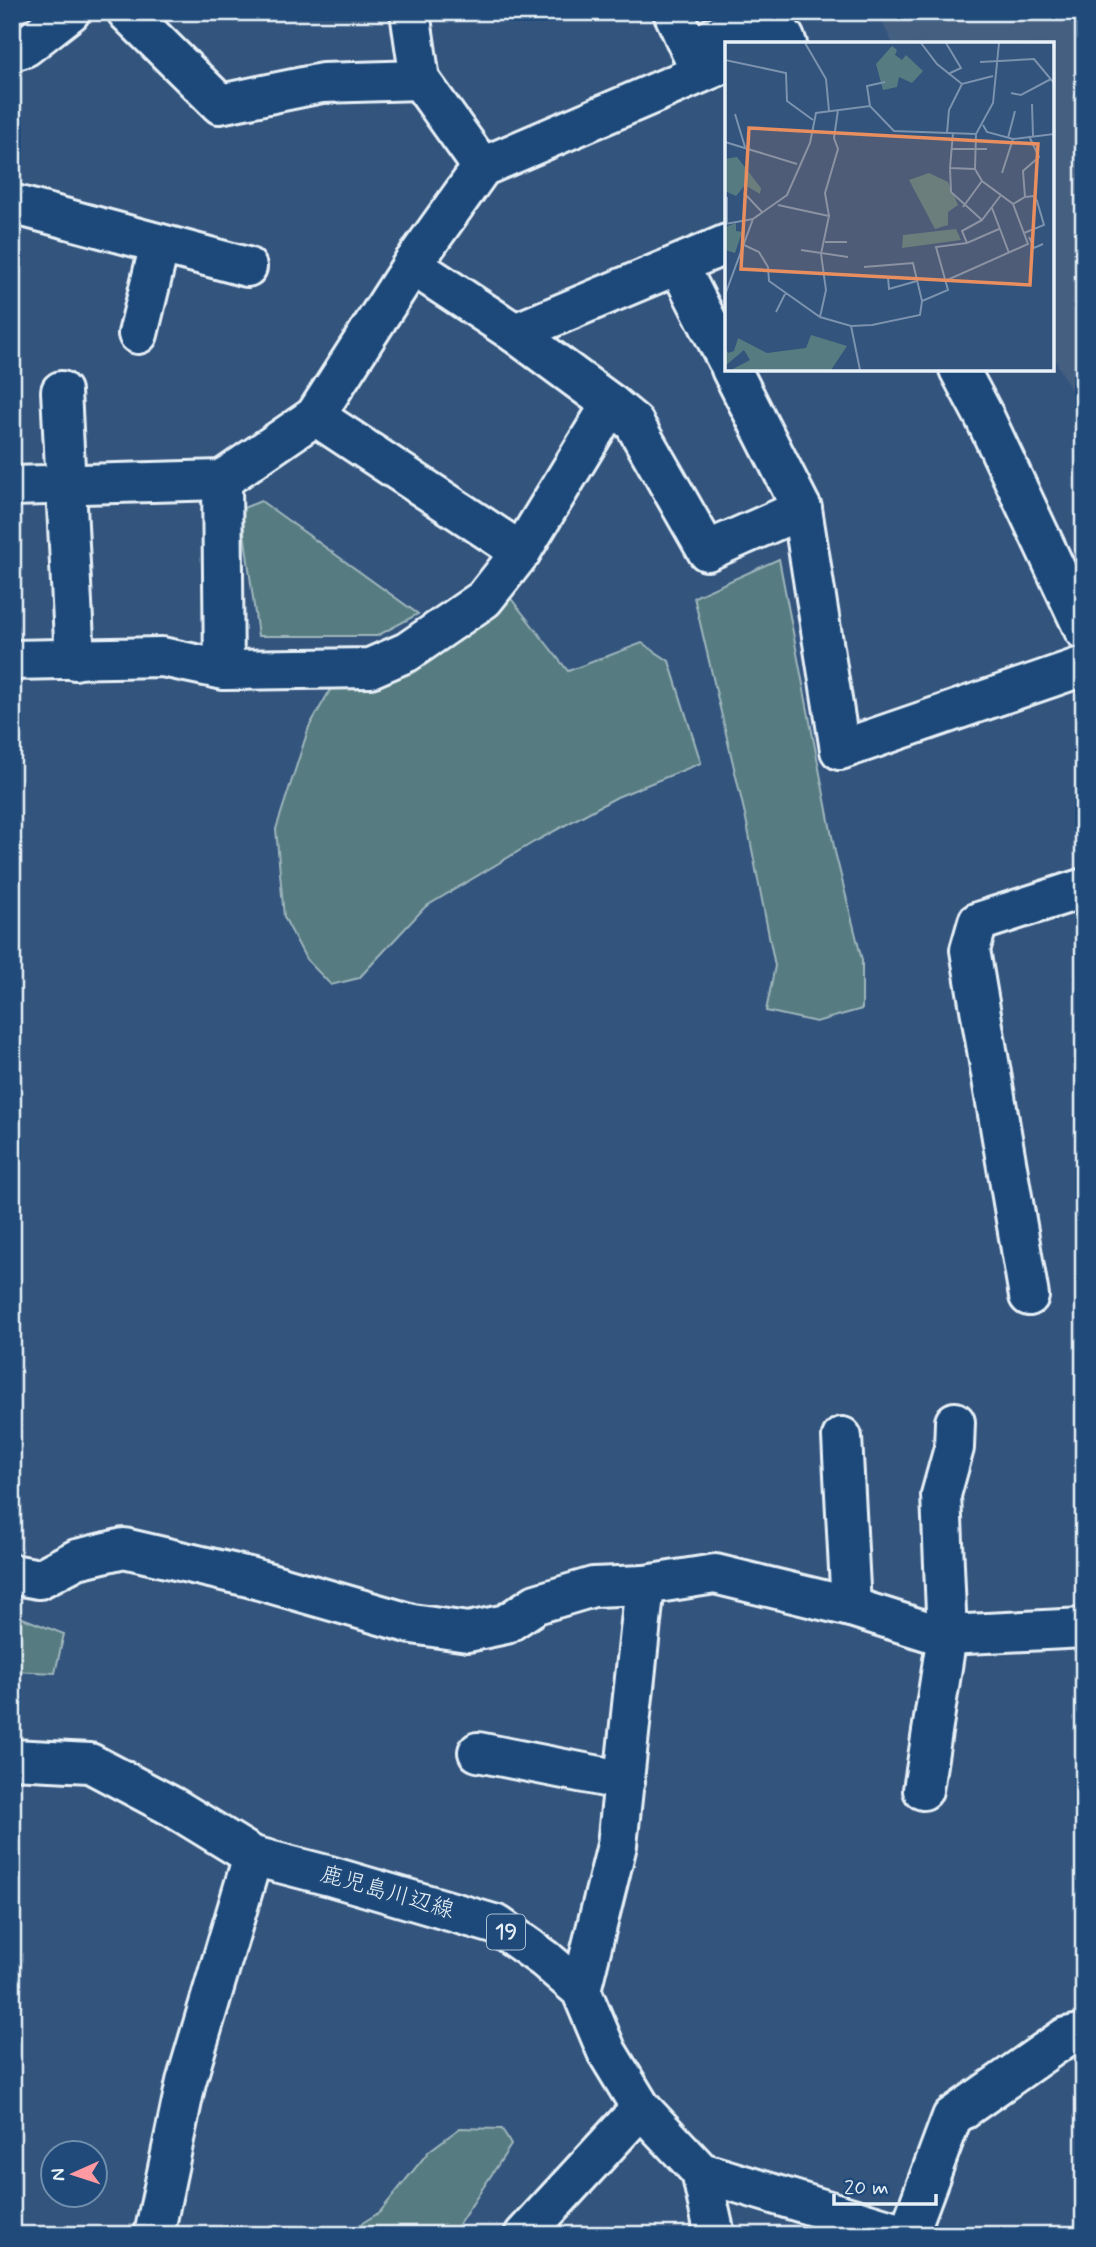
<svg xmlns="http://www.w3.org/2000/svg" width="1096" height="2247" font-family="Mynerve,'Klee One',sans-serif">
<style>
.built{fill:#445e81}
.green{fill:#567c81;stroke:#9fb6bc;stroke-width:2}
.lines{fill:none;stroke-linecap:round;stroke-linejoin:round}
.minor-casing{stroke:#e8f1f8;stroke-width:44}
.major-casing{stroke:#e8f1f8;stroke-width:44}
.minor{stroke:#1f4a7a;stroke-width:38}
.major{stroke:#1f4a7a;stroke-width:38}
.labels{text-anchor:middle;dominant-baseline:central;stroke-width:6;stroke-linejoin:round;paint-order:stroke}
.shield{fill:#1f4a7a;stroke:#acbfd2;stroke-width:2}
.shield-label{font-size:21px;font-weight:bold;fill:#e8f1f8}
.street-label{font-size:23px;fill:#e8f1f8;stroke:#1f4a7a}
.inset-road{fill:none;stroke:#7b93ae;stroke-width:2}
.view{fill:#e88e5f;fill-opacity:0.15;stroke:#e88e5f;stroke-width:3.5}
.inset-edge{fill:none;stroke:#e8f1f8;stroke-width:3.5}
</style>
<rect width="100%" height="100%" fill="#33547d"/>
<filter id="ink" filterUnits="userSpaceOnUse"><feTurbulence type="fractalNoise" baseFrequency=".0143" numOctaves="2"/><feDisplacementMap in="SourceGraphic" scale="14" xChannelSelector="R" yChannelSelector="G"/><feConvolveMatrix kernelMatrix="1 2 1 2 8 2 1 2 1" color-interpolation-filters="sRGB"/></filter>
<g filter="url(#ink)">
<polygon class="built" points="877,12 1084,12 1084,415 1052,354 1052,44 893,44"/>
<g class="green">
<polygon points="261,501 418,614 377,636 258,636 241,509"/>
<polygon points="779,559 835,852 862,960 862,1009 816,1022 766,1011 775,966 746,819 694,597"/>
<polygon points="509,596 568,671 642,643 669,661 701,763 617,797 534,842 425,907 359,978 331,985 306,959 284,917 276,829 309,727 338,676"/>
<polygon points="12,1614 64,1634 55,1673 12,1671"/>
<polygon points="460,2128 502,2129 511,2145 452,2235 343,2235 380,2212 429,2151"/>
</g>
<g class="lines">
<g class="minor-casing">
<g id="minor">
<polyline points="127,12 220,104 322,83 420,80"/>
<polyline points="410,12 420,80 482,167"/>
<polyline points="673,12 700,71"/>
<polyline points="768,44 784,37 787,44"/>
<polyline points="690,49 766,12"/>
<polyline points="12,51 25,47 70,12"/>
<polyline points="12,204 247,267"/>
<polyline points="679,266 727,360"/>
<polyline points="515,333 727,244"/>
<polyline points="138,334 160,244"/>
<polyline points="731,369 802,509 840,750 1084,666"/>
<polyline points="959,369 984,416 1084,630"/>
<polyline points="61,391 75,660"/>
<polyline points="611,404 634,423 707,551 802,509"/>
<polyline points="315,416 521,552"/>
<polyline points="12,486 222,480 315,416 412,265 482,167 727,62"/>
<polyline points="12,660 162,657 224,670 222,480"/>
<polyline points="224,670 370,668 407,652 484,599 521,552 611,404 515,333 412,265"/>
<polyline points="1029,1296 970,950 978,922 1084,888"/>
<polyline points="842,1437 851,1607"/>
<polyline points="12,1574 39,1579 77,1559 124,1548 249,1577 412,1624 468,1632 506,1624 536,1604 593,1587 645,1585"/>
<polyline points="478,1752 625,1781"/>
<polyline points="923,1790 947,1635 941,1495 954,1448 955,1422"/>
<polyline points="581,1990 617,1845 645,1585 715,1574 851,1607 930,1632 947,1635 1084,1628"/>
<polyline points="701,2172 715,2235"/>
<polyline points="154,2235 186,2082 253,1856"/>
<polyline points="524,2235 641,2108"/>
<polyline points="908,2235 952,2117 1066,2037 1084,2033"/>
</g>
</g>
<g class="major-casing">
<polyline id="major" points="12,1759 90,1763 173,1807 253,1856 330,1876 497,1925 545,1959 581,1990 607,2052 641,2108 701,2172 908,2235"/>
</g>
<use href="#minor" class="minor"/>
<use href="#major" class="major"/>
</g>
</g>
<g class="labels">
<rect class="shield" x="487" y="1914.5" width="38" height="35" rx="5"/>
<g class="shield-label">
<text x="506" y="1932">19</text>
</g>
<g class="street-label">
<text transform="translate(387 1893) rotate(16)">鹿児島川辺線</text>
</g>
</g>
<g transform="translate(725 42)">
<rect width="329" height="329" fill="#33547d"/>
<path d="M 167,4 L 172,8 L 170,13 L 177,18 L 181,13 L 198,29 L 187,41 L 174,35 L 172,45 L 158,48 L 151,22 ZM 12,115 L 36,146 L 35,152 L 20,143 L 11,154 L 0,149 L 0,117 ZM 204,131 L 223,140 L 233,163 L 223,170 L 223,183 L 210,187 L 184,138 ZM 11,181 L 11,189 L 17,190 L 10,211 L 0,208 L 0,185 ZM 231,187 L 236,198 L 177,206 L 178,193 ZM 86,293 L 122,304 L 106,328 L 6,328 L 25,318 L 19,308 L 0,324 L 0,305 L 3,311 L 9,309 L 13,296 L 42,311 L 81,306 Z" fill="#567c81"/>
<path class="inset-road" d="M 80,1 L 101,37 L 104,69M 196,1 L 212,22 L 237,42 L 268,34M 221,1 L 236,26 L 223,32M 0,18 L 61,31 L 62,59 L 88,78M 255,20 L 309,17 L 329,41M 286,51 L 296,53 L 326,37M 307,62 L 308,94M 145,64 L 142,44 L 160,40M 10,72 L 20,105M 258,83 L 262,90 L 288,97 L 329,92M 222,91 L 224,68 L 237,42M 228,91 L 225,126 L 250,127M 283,96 L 290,69M 0,100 L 72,122M 227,107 L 262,107M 225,126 L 226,150 L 257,178 L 276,153M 277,131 L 288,97M 19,151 L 37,170M 2,155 L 2,182M 300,155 L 298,129 L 314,115 L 304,94M 288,162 L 300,155 L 309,154 L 312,159 L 319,183 L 299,191M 53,163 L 104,174 L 96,212 L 101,248 L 95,275M 238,165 L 257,139M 267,166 L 284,211M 104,174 L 100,151 L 113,107 L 109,96 L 113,68M 0,182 L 28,177M 304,195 L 309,206 L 318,202M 100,200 L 122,200M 242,201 L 237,189 L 257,178M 19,203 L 34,210 L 43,225 L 44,239 L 95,275 L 126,284 L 147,283 L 195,273 L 197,259 L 223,248 L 211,205 L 242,201 L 274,187M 76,208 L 123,215M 139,225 L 188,221 L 197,259M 163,235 L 164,247 L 192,239M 220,239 L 303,202 L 288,162 L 257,139 L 250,127 L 251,92M 0,253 L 28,177 L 62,153 L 85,101 L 91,71 L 145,64 L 169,89 L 251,92 L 268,61 L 274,1M 51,270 L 61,250M 126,284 L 135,328"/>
<path class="view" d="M 24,86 L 313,102 L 305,243 L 16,227 Z"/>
<rect width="329" height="329" class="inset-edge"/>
</g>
<rect width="1096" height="2247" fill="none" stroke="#1f4a7a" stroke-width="42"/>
<rect x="21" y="21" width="1054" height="2205" fill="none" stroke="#e8f1f8" stroke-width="2.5" filter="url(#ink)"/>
<g transform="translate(74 2174) rotate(267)"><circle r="33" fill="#1f4a7a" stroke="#6f8dac" stroke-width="2"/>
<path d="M0-5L12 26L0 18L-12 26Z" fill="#ff9aa2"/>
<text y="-10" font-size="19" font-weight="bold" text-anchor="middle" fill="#e8f1f8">N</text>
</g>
<path d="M834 2194v10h102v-10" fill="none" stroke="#e8f1f8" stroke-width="3.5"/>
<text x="844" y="2194" font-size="21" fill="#e8f1f8" stroke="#1f4a7a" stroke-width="5" paint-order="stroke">20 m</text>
</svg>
